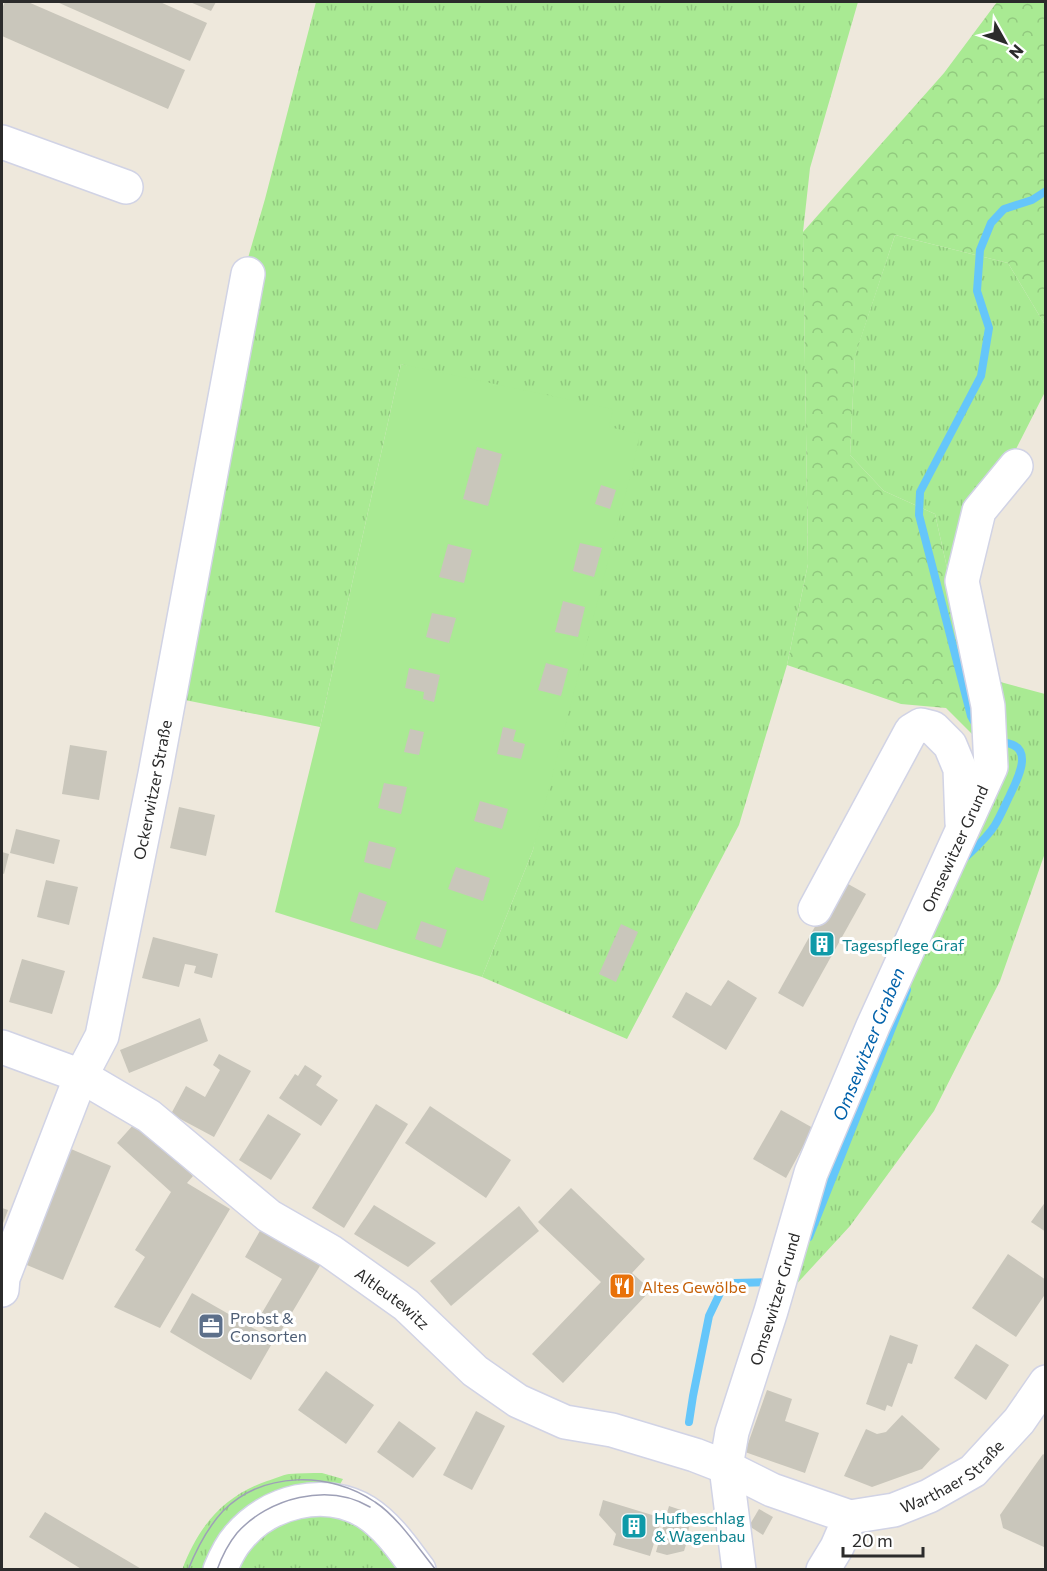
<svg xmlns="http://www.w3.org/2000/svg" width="1047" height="1571" font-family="Commissioner,sans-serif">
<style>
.grass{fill:url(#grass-tufts)}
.forest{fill:url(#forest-crowns)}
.garden{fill:#a9ea93}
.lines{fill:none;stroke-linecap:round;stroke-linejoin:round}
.stream{stroke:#65c6fa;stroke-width:8}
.building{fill:#c9c6bb}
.minor-casing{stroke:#d1d3e5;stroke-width:36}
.minor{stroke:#fff;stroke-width:33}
.tram{stroke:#9ea0b7;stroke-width:1.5}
.labels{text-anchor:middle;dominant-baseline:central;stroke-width:6;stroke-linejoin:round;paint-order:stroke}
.street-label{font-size:16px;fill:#2b2b2b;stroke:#fff}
.culture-label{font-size:16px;fill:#0d838f;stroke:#fff;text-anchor:start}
.food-label{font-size:16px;fill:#c56008;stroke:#fff;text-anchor:start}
.service-label{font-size:16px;fill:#4e5e75;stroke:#fff;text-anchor:start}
.water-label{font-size:18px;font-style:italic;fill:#0061aa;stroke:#fff}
</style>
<defs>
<pattern id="grass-tufts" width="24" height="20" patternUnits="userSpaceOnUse" patternTransform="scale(1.5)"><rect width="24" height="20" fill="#a9ea93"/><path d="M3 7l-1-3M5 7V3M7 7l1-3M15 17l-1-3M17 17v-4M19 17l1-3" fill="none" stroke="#92c97f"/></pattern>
<pattern id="forest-crowns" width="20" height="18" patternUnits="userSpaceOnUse" patternTransform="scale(1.5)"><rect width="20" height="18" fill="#a9ea93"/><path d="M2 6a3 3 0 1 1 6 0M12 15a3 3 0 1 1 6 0" fill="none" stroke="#92c97f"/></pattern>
</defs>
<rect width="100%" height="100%" fill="#eee8dc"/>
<g class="grass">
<polygon points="316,2 858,2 810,168 803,232 808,564 787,665 739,825 627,1039 482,977 533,850 609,427 401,364 320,727 160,695 223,345 265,199"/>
<polygon points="895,235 1008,263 1045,325 1045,392 1015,451 971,586 993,680 1045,694 1045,853 1000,981 934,1111 850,1226 780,1302 859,1078 1000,762 969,666 935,514 884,491 850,455 855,355"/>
<path d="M 322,1473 L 343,1479 L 338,1488 L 326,1484 L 308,1483 L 308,1488 L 208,1569 L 182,1570 C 198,1527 223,1496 267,1481 C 274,1479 282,1475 289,1474 C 300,1473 311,1473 322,1473 Z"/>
<path d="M 318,1512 C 330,1515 345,1517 355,1522 C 374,1532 386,1551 396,1569 L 232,1570 L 265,1527 Z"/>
</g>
<polygon class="forest" points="997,2 1045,2 1045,325 1008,263 895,235 855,356 850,455 884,491 935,514 969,666 1000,762 946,708 901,704 787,665 808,564 803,232 944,73"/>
<polygon class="garden" points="401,364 613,409 609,427 640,434 633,465 533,850 482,977 275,912 320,727"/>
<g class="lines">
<g class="stream">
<polyline points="977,727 971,716 919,515 920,492 981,376 989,328 977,291 980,250 991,223 1004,209 1032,200 1046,191"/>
<path d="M 963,860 C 974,849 987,838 995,825 C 1001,815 1005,805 1010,795 C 1020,774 1036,743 998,742"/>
<polyline points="809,1237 907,990"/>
<polyline points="689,1422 693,1396 709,1316 721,1291 734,1283 770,1282"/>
</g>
</g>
<g class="building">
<polygon points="5,2 28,2 185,70 168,109 2,36 2,8"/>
<polygon points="57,2 160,2 207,23 190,61"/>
<polygon points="190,2 216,2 211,11"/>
<polygon points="477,447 502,454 488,506 463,499"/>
<polygon points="601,485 616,490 610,509 595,504"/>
<polygon points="580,543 602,548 594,577 573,571"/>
<polygon points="448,544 472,550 464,583 439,577"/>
<polygon points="563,601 585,607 578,637 555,632"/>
<polygon points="432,613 456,618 449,643 426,637"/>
<polygon points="546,663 568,669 561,696 538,690"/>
<polygon points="409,668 440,675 434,702 423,699 424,692 405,688"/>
<polygon points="503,727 516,730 513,741 525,744 521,759 497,754"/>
<polygon points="410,729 424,732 419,755 404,752"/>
<polygon points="70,745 107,751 99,800 62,794"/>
<polygon points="384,783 407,787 401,814 378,808"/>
<polygon points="480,801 508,809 502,829 474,821"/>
<polygon points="179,807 215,815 206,856 170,848"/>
<polygon points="16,829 60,840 54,864 10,853"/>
<polygon points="369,841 396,848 390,869 364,862"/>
<polygon points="2,852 9,854 4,874 2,873"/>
<polygon points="456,867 490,878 483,901 448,889"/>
<polygon points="46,880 78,887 69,925 37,917"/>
<polygon points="841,880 866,894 803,1007 778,993"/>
<polygon points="359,892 387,902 377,930 350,921"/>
<polygon points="421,921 447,930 441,948 415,939"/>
<polygon points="621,924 638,932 616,982 599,974"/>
<polygon points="153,937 218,954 212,978 194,973 196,966 185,964 179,987 142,978"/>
<polygon points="22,959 65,971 52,1014 9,1002"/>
<polygon points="728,980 757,998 726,1050 672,1017 686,992 711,1006"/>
<polygon points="200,1018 208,1041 129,1073 120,1050"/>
<polygon points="219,1054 251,1071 214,1137 171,1114 186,1086 205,1097 220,1070 213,1065"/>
<polygon points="305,1065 322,1076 316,1085 338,1100 321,1126 279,1098 295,1074 298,1076"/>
<polygon points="376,1104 408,1124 344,1228 312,1208"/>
<polygon points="430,1106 511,1160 486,1198 405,1143"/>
<polygon points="781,1110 813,1128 786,1178 753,1159"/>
<polygon points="268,1114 301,1134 271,1180 239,1160"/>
<polygon points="135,1123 193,1176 187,1183 230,1209 160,1328 114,1307 145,1257 135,1250 171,1192 117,1143"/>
<polygon points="71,1149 111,1166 63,1280 22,1263"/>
<polygon points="571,1188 645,1259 632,1273 651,1290 563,1383 532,1354 601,1282 538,1222"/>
<polygon points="1046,1201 1046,1232 1031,1222"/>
<polygon points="374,1205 436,1243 408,1267 354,1234"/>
<polygon points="519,1206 539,1231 451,1306 430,1281"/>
<polygon points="2,1208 8,1210 2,1226"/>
<polygon points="261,1229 321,1264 278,1336 256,1323 282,1279 245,1257"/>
<polygon points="1008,1254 1046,1280 1046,1293 1016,1337 972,1308"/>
<polygon points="192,1293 274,1340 251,1380 170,1332"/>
<polygon points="890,1335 918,1345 912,1364 908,1363 892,1407 887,1405 885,1411 866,1404"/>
<polygon points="976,1344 1009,1365 986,1400 954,1378"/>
<polygon points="326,1371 374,1405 346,1444 298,1410"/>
<polygon points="767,1390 792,1399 785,1421 819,1433 805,1473 745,1452"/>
<polygon points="476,1411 505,1426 472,1490 443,1475"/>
<polygon points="902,1415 940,1449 922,1469 872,1487 844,1476 866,1429 877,1434 886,1432"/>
<polygon points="399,1421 436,1448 413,1478 377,1452"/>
<polygon points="1043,1454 1046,1456 1046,1548 1003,1528 1000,1515"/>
<polygon points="603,1500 662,1518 650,1556 613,1545 616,1534 599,1515"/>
<polygon points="669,1506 684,1511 690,1522 688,1532 690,1532 684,1551 667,1555 656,1552"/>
<polygon points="759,1509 773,1517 763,1535 749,1526"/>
<polygon points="45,1512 143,1570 83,1570 29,1537"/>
</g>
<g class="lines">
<g class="minor-casing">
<g id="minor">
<polyline points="2,142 126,187"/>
<polyline points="815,909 911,731 921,725 933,728 950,745 960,769 962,823"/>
<path id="s1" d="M 2,1047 L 81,1076 L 149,1116 L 269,1216 L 330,1251 L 406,1305 L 475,1371 L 518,1401 L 565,1422 L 612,1430 L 695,1455 L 726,1467 L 772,1490 L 850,1517 L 894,1510 L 929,1496 L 973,1471 L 1019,1421 L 1046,1382"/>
<path id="s2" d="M 2,1290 L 3,1278 L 81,1076 L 102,1036 L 155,774 L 248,274"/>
<path d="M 220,1570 C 225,1558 230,1547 238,1538 C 268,1501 325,1487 366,1512 C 388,1526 404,1550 419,1570"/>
<path id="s3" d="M 739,1570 L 726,1467 L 732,1432 L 771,1311 L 811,1173 L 873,1026 L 991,767 L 988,706 L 962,581 L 979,511 L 1016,466"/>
<polyline points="823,1570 837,1547 850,1517"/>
</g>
</g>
<use href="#minor" class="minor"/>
<g class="tram">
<path d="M 188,1570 C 197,1548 207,1528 223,1511 C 263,1471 330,1471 375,1502 C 398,1517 418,1548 436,1570"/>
<path d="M 217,1570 C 222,1556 228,1544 237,1533 C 268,1498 328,1482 370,1507"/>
</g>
</g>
<defs>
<g id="building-square" transform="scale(1.35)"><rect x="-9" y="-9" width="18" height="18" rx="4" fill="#0f9aa8" stroke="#fff"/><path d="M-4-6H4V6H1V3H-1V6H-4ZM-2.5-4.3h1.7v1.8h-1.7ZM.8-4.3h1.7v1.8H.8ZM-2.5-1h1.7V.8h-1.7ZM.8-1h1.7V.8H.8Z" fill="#fff"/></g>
<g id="restaurant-square" transform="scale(1.35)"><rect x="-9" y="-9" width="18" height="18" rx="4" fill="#e8710a" stroke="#fff"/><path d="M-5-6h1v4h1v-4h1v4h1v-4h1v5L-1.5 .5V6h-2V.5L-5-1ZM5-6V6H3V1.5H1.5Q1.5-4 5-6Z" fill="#fff"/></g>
<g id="office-square" transform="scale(1.35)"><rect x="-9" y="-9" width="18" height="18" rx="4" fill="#5c6f8a" stroke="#fff"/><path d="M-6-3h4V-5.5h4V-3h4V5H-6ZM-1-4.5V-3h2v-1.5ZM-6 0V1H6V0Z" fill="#fff"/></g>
</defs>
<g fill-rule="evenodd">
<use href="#building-square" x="822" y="944"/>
<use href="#restaurant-square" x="622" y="1286"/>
<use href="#office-square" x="211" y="1326"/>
<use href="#building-square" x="634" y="1526"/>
</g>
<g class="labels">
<g class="street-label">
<text stroke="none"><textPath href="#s2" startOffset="525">Ockerwitzer Straße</textPath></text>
<text stroke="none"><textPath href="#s3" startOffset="765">Omsewitzer Grund</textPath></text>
<text stroke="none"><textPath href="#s1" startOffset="468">Altleutewitz</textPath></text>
<text stroke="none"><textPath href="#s3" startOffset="279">Omsewitzer Grund</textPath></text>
<text stroke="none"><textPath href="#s1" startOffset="1096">Warthaer Straße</textPath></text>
</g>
<g class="culture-label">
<text x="842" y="944">Tagespflege Graf</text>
<text x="654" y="1517">Hufbeschlag<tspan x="654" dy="18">&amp; Wagenbau</tspan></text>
</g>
<g class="food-label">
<text x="642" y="1286">Altes Gewölbe</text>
</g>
<g class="service-label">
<text x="230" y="1317">Probst &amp;<tspan x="230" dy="18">Consorten</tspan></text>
</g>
<g class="water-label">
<text transform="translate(868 1044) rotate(-68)">Omsewitzer Graben</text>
</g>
</g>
<rect width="1047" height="1571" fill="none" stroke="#2b2b2b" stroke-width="6"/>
<g transform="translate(1005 42) rotate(130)" stroke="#ffffff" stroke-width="4.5" paint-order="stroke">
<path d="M0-4.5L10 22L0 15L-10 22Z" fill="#2b2b2b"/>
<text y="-9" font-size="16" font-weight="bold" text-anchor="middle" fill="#2b2b2b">N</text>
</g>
<path d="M843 1547v9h80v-9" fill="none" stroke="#2b2b2b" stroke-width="3"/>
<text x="852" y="1547" font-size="18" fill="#2b2b2b" stroke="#ffffff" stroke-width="4.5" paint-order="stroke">20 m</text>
</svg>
